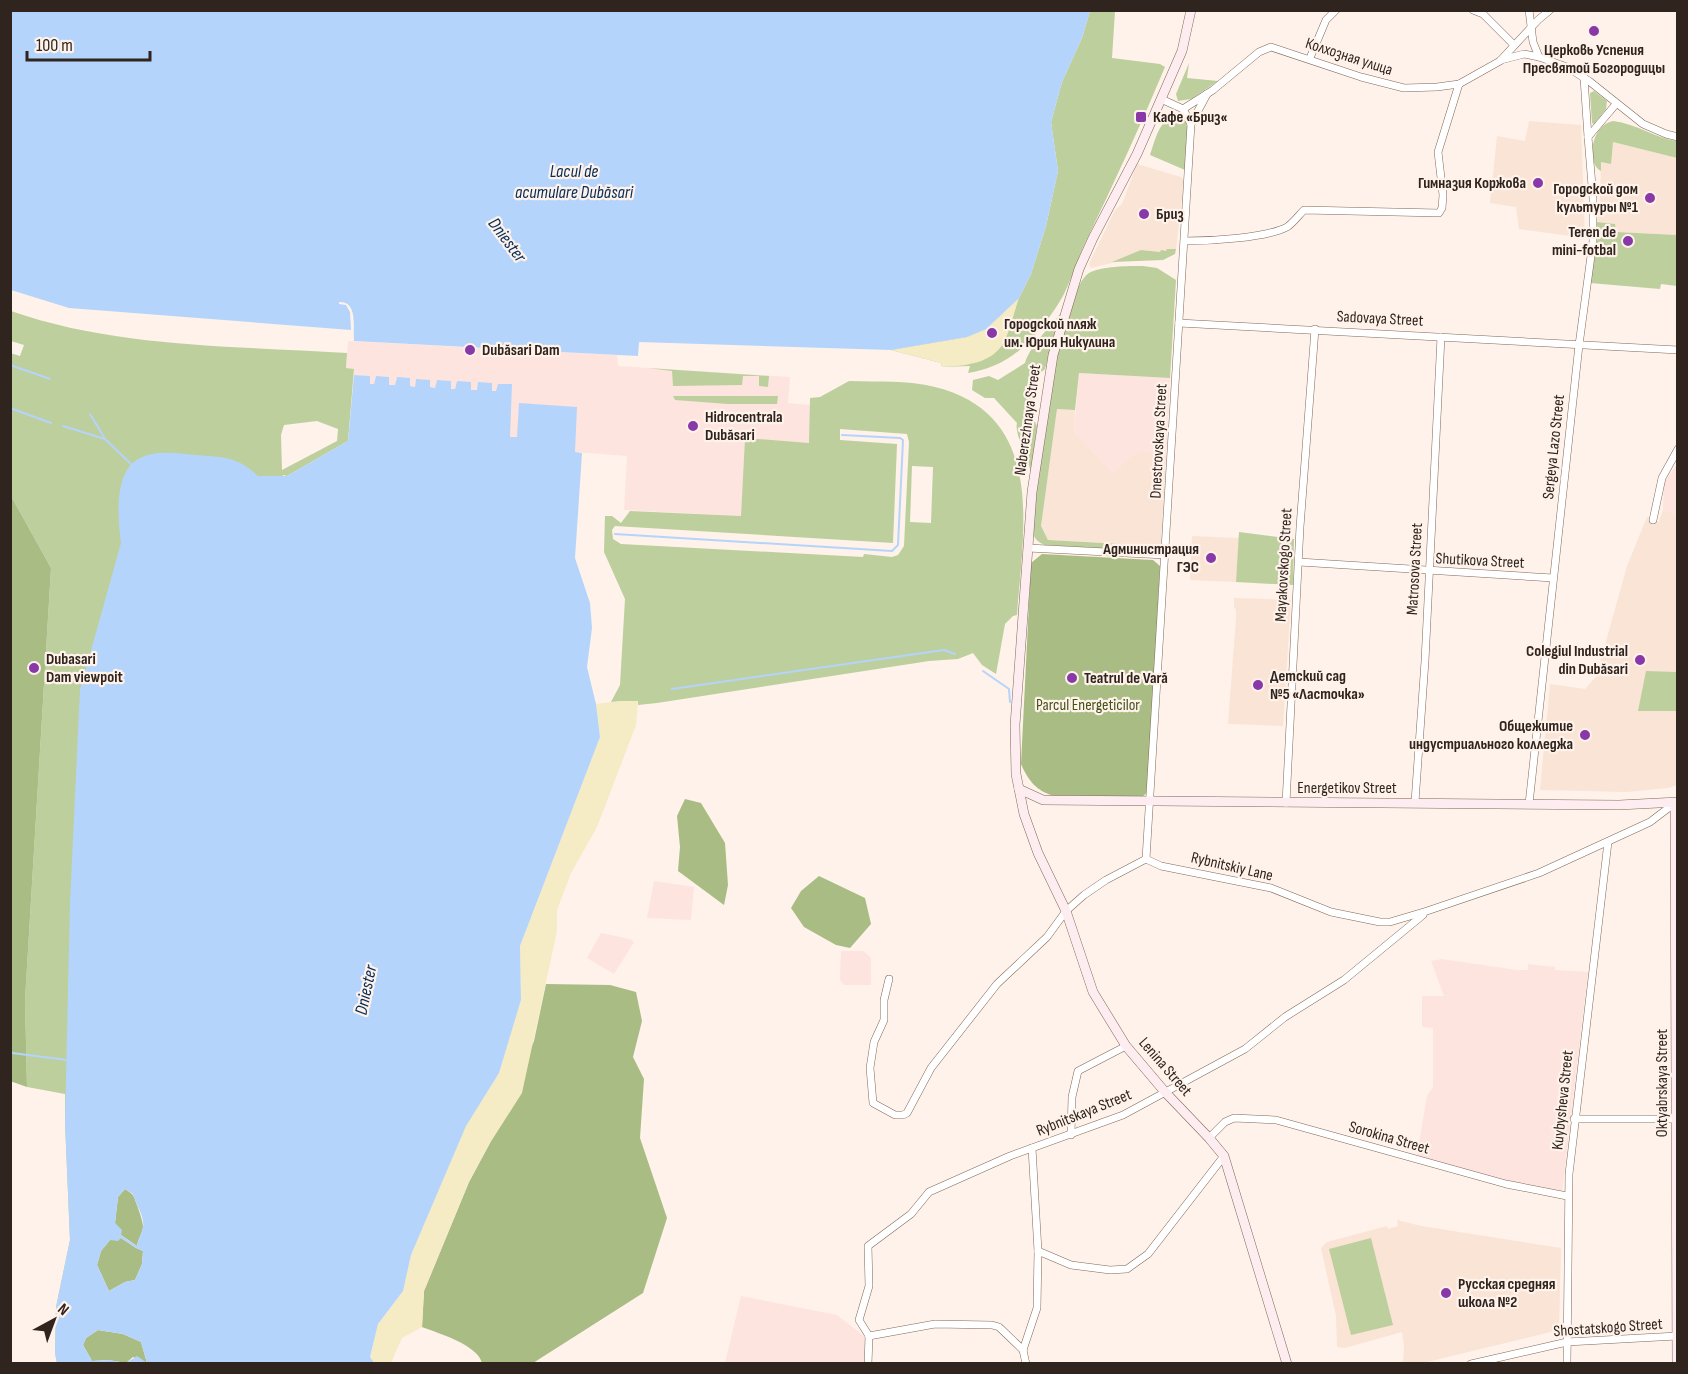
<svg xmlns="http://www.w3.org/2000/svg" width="1688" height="1374" font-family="'Sofia Sans Condensed',sans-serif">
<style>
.built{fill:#fae4d5}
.industrial{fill:#fee4de}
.green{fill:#bdcf9d;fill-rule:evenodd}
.forest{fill:#a8bc84}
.sand{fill:#f5ebc5}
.water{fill:#b5d4fb;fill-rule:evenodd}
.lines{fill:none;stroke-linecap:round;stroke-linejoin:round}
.stream{stroke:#b5d4fb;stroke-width:2}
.street-casing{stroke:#826856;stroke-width:8}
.secondary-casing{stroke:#826856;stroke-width:10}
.street{stroke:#fff;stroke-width:7}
.secondary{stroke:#fdecf0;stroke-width:9}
.poi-dot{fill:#8938a7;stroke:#fef2ea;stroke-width:2}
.labels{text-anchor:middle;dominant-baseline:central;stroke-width:4.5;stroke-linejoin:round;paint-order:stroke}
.poi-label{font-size:16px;font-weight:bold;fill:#30251e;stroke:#fef2ea;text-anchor:start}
.street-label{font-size:16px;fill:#30251e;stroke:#fef2ea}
.park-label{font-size:16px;fill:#425316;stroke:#fef2ea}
.water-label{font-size:18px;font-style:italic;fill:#052c57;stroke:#fef2ea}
</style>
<rect width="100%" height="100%" fill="#fef2ea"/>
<g class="built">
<polygon points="1529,121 1581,125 1585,238 1519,229 1516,207 1490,203 1497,136 1525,141"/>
<polygon points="1613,142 1677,158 1677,235 1615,232 1615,224 1597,222 1600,198 1601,162"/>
<polygon points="1137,164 1181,177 1184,181 1176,249 1167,249 1167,251 1161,252 1141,250 1120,261 1091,268 1089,264 1115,210 1122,204"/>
<polygon points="1057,409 1075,410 1074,432 1113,473 1133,454 1142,451 1166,454 1161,544 1157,546 1048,540 1041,526"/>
<polygon points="1663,510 1677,515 1677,785 1668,788 1627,792 1540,790 1550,684 1585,689 1596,677 1627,566 1647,517 1659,522"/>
<polygon points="1192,536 1239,538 1236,582 1190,580"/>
<polygon points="1234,598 1291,600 1283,726 1228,724 1236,618 1236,609 1234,608"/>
<polygon points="1397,1220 1421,1226 1561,1248 1559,1330 1423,1363 1403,1363 1404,1346 1402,1332 1345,1348 1337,1347 1336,1316 1321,1248 1327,1242 1387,1226 1388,1229 1398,1226"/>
</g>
<g class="industrial">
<polygon points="348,341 617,355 618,366 790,377 788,403 810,405 810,443 745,439 741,516 624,510 627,456 575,452 509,437 511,384 498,384 496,391 492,391 478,383 477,390 470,390 457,381 455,389 451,389 437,380 436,388 430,387 416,379 415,387 410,386 396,378 395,385 389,385 376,376 374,384 369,384 369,376 354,375 354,369 346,368"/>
<polygon points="1079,373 1170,378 1166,454 1142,451 1133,454 1113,474 1074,432"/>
<polygon points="1677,464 1677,515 1663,510 1664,483"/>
<polygon points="654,881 694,887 691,920 647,918"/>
<polygon points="601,933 630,939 634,942 614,974 587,958"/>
<polygon points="841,951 863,951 871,958 871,985 844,985 840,980"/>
<polygon points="1442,959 1517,970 1528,970 1528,964 1555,967 1555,970 1588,972 1562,1193 1509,1183 1417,1155 1427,1096 1433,1087 1433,1028 1422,1027 1422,996 1444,996 1431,961"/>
<polygon points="741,1296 837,1315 865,1337 864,1363 725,1363"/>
</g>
<g class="green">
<path d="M 1090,11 L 1115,11 L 1112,58 L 1160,64 L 1165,67 C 1140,127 1113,185 1085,243 C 1077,260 1072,278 1064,294 C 1055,311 1036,336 1022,348 C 1006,362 988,370 968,373 L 970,366 L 942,367 L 941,363 L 891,350 L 967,337 L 986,329 L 1019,298 L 1031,274 L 1046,226 L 1058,171 L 1051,122 L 1062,82 L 1082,38 Z"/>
<polygon points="1189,63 1187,78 1218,81 1191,99 1178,101 1176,94"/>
<polygon points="1594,91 1607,101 1606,109 1594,124 1592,123 1590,93"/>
<path d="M 1176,114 L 1184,116 C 1191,133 1187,153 1185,170 L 1150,155 C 1156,138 1158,122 1176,114 Z"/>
<path d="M 1613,121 C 1637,124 1655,138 1677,141 L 1677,158 L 1613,142 L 1611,164 L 1601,162 L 1601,171 C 1586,163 1591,125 1613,121 Z"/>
<polygon points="1597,222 1615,224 1616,232 1677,235 1677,286 1661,284 1660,289 1590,283 1596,249"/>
<polygon points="1167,249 1176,249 1175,254 1163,260 1112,262 1141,250 1160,252 1161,250 1166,251"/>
<path d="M 1143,266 L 1157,268 L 1176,280 L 1170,378 L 1079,373 L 1075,410 L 1057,409 L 1041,526 L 1048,540 L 1157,546 L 1155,551 L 1045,545 C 1037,542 1034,538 1032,530 C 1042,453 1046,374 1073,301 C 1077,292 1080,279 1089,273 C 1101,266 1129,266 1143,266 Z"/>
<path d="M 11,311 C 116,348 237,346 347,353 L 346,368 L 354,369 L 348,441 L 287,476 L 283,475 L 57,1363 L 55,1353 L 56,1307 L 70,1240 L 65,1123 L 65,1094 L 27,1087 L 25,1000 L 51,568 L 11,496 L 10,353 L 20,356 L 24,345 L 11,341 ZM 317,421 L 338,429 L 337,441 L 282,470 L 281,435 L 284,425 Z"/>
<path d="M 1060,314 L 1045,369 L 1038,375 L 1031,414 L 1037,426 L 1031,472 C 1028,459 1014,433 1017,423 L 994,398 L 985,398 L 972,390 L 973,380 L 989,376 L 998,380 L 1025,363 C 1030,346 1049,328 1060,314 Z"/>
<polygon points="648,368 769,376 768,387 759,386 759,376 743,376 742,385 673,386 672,371"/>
<path d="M 849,381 C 877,382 908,380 935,387 C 1047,415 1023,529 1017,615 L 1013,616 L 1005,624 L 996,674 L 982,665 L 973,653 L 958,659 L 929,661 L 657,703 L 638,705 L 638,701 L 611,702 L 620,685 L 625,599 L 604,552 L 605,516 L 612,516 L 621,523 L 630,511 L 741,516 L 745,438 L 809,443 L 810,398 L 820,397 ZM 840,429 L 907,434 L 909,442 L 904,546 L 898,555 L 892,557 L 864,554 L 863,557 L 621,544 L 613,539 L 612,530 L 615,526 L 893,543 L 897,444 L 840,440 ZM 912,466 L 933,467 L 931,523 L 910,522 Z"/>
<polygon points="673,396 778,396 777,404 728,404 675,400"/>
<polygon points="1239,532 1294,539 1293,585 1236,582"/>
<polygon points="1646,671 1677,672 1677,711 1638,711"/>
<polygon points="1371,1238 1393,1325 1351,1335 1329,1249"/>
</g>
<g class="forest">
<polygon points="11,496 51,568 25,1000 27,1087 10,1081"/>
<path d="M 1042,554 L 1153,560 L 1160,566 L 1148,792 L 1143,796 L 1054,796 C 1036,791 1028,780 1021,764 L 1031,563 Z"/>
<polygon points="685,799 701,803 725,843 728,885 724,905 678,871 680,847 677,816"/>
<polygon points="819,876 865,898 871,924 850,948 836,945 804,927 791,908 801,891"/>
<path d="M 546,984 L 610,985 L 636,992 L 642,1021 L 633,1057 L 644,1079 L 640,1138 L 667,1218 L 643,1293 L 533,1363 L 482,1363 C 478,1345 438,1333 422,1327 L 424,1291 L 469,1182 L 490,1143 L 534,1041 Z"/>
<path d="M 125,1189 C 127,1190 132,1194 133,1195 C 135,1199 144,1223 143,1227 C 142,1234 138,1239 137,1246 L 121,1235 L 115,1223 L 118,1197 Z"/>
<polygon points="121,1238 136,1248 143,1251 142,1264 135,1280 125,1282 109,1291 97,1265 101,1251 110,1240"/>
<polygon points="98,1330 123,1334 141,1342 147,1363 133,1357 126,1363 108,1360 92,1361 83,1345 86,1338"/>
</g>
<g class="sand">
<path d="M 1019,298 C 1014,312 1011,327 1005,340 C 994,364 964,366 942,367 L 941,363 L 891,350 L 967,337 L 986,329 Z"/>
<polygon points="619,701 638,701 636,725 597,827 571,873 557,910 557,931 522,1093 490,1143 469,1182 424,1291 422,1327 402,1338 391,1363 374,1363 370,1357 378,1324 403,1291 411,1255 466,1125 499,1073 521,1000 520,946 600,737 596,704"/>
</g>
<g class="water">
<path d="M 10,11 L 11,10 L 1090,11 L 1082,38 L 1062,82 L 1051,122 L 1058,171 L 1046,226 L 1031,274 L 1019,298 L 986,329 L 967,337 L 891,350 L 639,342 L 638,356 L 354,341 C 353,327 358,301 339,302 L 339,304 L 346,305 L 350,312 L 351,330 L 69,308 L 11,290 Z"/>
<path d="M 354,375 L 370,376 L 370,384 L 374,384 L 376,376 L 389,377 L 389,385 L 395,385 L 397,377 L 410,378 L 410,386 L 415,387 L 416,379 L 430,380 L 430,387 L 435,388 L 437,380 L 451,381 L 451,389 L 455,389 L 457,381 L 471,382 L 471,390 L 477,390 L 478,382 L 492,383 L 492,391 L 496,391 L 498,384 L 512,384 L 510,437 L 517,437 L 519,403 L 577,407 L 575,452 L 582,453 L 575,558 L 590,603 L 592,628 L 587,667 L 596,704 L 600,737 L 520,946 L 521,1000 L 499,1073 L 466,1126 L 411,1255 L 403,1291 L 378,1324 L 370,1357 L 374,1363 L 57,1363 L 55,1353 L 56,1307 L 70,1240 L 65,1123 L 70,903 L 80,690 L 121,543 C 118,519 113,471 140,458 C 155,450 178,453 195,455 C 222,457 237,456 258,476 L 287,476 L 348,441 ZM 125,1189 L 133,1194 C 136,1205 145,1217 143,1227 C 142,1233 138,1239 137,1246 L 121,1235 L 122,1230 L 115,1223 L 118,1197 ZM 121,1238 L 136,1248 L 143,1251 L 142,1264 L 135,1280 L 125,1282 L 109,1291 L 97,1265 L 101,1251 L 110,1240 L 118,1241 ZM 98,1330 L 123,1334 L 141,1342 L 147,1363 L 137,1356 L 126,1363 L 109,1360 L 92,1361 L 83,1345 L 86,1338 Z"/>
</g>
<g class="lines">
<g class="stream">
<polyline points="10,365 50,379"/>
<polyline points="10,408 51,423"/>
<polyline points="90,414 104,437"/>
<polyline points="63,426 105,439 134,467"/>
<polyline points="615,534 892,551 898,545 903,440 900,438 842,435"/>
<polyline points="983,671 1009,689 1010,702"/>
<polyline points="672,689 944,650 955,654"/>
<polyline points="10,1048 12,1053 67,1060"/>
</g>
<g class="street-casing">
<g id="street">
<polyline points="1473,10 1483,14 1514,45"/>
<polyline points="1529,10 1533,42 1539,57"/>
<polyline points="1310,58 1326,20 1336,10"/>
<polyline points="1501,60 1524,54 1539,57 1567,67 1589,81 1643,124 1666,134 1678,137"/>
<polyline points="1584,78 1588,137"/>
<polyline points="1183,109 1213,90 1259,52 1271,47 1361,77 1404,88 1437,87 1459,84 1500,61 1538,20 1550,10"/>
<polyline points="1191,124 1207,94"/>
<path d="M 1185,241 C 1209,241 1266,238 1287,227 C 1293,223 1299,215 1304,210 L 1439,213 L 1442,208 L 1443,195 L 1438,152 L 1459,84"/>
<polyline points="1179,323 1678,350"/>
<polyline points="1653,520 1662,478 1678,449"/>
<polyline points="1028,548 1165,555"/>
<polyline points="1299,562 1553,578"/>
<polyline points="1415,802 1425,661 1441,337"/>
<polyline points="1286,803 1300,527 1315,329"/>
<polyline points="1529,804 1579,345 1593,241 1593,198 1588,137 1616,104"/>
<polyline points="1146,859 1191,124 1183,109 1161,99"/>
<polyline points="889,979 884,1000 884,1020 874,1042 870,1068 873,1103 895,1115 903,1115 907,1113 931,1068 997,984 1047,937 1066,911 1084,895 1106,880 1146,859 1161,866 1271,888 1331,912 1380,922 1390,922 1427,911 1539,873 1650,822 1675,803"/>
<polyline points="1574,1119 1678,1119"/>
<polyline points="1071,1135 1072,1097 1078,1071 1126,1046"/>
<polyline points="1209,1138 1225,1122 1234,1118 1276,1120 1506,1184 1567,1196"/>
<polyline points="1038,1251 1071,1265 1110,1270 1127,1269 1148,1254 1224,1156"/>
<polyline points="869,1336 859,1320 869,1286 868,1246 911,1214 929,1192 1010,1156 1123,1115 1245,1049 1285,1017 1344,980 1423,915"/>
<polyline points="869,1336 935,1324 992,1325 999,1327 1023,1350"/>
<polyline points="868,1364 869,1336"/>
<polyline points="1026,1364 1023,1350 1037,1308 1038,1251 1032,1148"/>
<polyline points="1471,1364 1567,1342 1677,1336"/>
<polyline points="1567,1364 1569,1174 1608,842"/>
</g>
</g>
<g class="secondary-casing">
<g id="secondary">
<polyline points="1191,10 1182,51 1137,154 1093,238 1079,269 1053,355 1032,492 1015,725 1016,774 1024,814 1038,853 1066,911 1093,992 1126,1046 1165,1092 1209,1138 1224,1156 1287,1364"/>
<polyline points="1019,789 1043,800 1619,805 1678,802"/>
<polyline points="1675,803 1677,1364"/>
</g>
</g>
<use href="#street" class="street"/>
<use href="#secondary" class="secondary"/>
</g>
<g class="poi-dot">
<circle cx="1594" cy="31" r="6"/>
<rect x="1135" y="111" width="12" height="12" rx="3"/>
<circle cx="1538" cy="183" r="6"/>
<circle cx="1650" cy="198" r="6"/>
<circle cx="1144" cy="214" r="6"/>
<circle cx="1628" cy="241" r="6"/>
<circle cx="992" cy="333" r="6"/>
<circle cx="470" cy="350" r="6"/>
<circle cx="693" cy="426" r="6"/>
<circle cx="1211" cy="558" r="6"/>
<circle cx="1640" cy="660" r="6"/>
<circle cx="34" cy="668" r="6"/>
<circle cx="1072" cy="678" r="6"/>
<circle cx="1258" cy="685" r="6"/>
<circle cx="1585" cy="735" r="6"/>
<circle cx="1446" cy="1293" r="6"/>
</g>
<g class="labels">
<g class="poi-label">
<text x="1594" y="50" text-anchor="middle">Церковь Успения<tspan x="1594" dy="18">Пресвятой Богородицы</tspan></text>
<text x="1153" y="117">Кафе «Бриз«</text>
<text x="1526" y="183" text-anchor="end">Гимназия Коржова</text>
<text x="1638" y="189" text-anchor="end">Городской дом<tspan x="1638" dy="18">культуры №1</tspan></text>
<text x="1156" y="214">Бриз</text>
<text x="1616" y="232" text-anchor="end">Teren de<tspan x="1616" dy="18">mini-fotbal</tspan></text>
<text x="1004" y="324">Городской пляж<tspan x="1004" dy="18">им. Юрия Никулина</tspan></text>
<text x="482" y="350">Dubăsari Dam</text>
<text x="705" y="417">Hidrocentrala<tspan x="705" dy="18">Dubăsari</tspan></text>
<text x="1199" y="549" text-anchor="end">Администрация<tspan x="1199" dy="18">ГЭС</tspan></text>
<text x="1628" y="651" text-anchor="end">Colegiul Industrial<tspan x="1628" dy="18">din Dubăsari</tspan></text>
<text x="46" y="659">Dubasari<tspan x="46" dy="18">Dam viewpoit</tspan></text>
<text x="1270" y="676">Детский сад<tspan x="1270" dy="18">№5 «Ласточка»</tspan></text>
<text x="1084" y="678">Teatrul de Vară</text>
<text x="1573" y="726" text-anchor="end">Общежитие<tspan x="1573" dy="18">индустриального колледжа</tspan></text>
<text x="1458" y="1284">Русская средняя<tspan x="1458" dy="18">школа №2</tspan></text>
</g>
<g class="street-label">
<text transform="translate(1349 57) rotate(18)">Колхозная улица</text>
<text transform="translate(1380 319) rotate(3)">Sadovaya Street</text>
<text transform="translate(1028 420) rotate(-82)">Naberezhnaya Street</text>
<text transform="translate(1159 441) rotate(-87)">Dnestrovskaya Street</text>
<text transform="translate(1554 447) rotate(-84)">Sergeya Lazo Street</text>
<text transform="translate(1480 561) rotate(3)">Shutikova Street</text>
<text transform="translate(1284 565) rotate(-87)">Mayakovskogo Street</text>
<text transform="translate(1415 569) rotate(-87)">Matrosova Street</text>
<text x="1347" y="788">Energetikov Street</text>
<text transform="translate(1232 867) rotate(13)">Rybnitskiy Lane</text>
<text transform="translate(1165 1067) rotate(49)">Lenina Street</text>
<text transform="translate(1662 1083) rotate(-90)">Oktyabrskaya Street</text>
<text transform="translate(1563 1100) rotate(-84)">Kuybysheva Street</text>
<text transform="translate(1084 1113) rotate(-22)">Rybnitskaya Street</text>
<text transform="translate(1389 1138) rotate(16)">Sorokina Street</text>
<text transform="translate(1608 1328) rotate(-4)">Shostatskogo Street</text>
</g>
<g class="park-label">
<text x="1088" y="705">Parcul Energeticilor</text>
</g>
<g class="water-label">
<text x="574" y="171">Lacul de<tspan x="574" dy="21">acumulare Dubăsari</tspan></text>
<text transform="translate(507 240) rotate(53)">Dniester</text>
<text transform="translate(366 990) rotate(-78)">Dniester</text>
</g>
</g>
<rect width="1688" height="1374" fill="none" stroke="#30251e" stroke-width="24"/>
<g transform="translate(54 1320) rotate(41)" stroke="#fef2ea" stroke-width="4.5" paint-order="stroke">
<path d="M0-4.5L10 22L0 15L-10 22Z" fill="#30251e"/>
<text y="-9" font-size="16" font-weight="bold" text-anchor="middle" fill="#30251e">N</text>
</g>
<path d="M27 51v9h123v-9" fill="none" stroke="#30251e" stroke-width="3"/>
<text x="36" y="51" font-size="18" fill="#30251e" stroke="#fef2ea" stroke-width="4.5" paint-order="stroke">100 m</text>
</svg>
